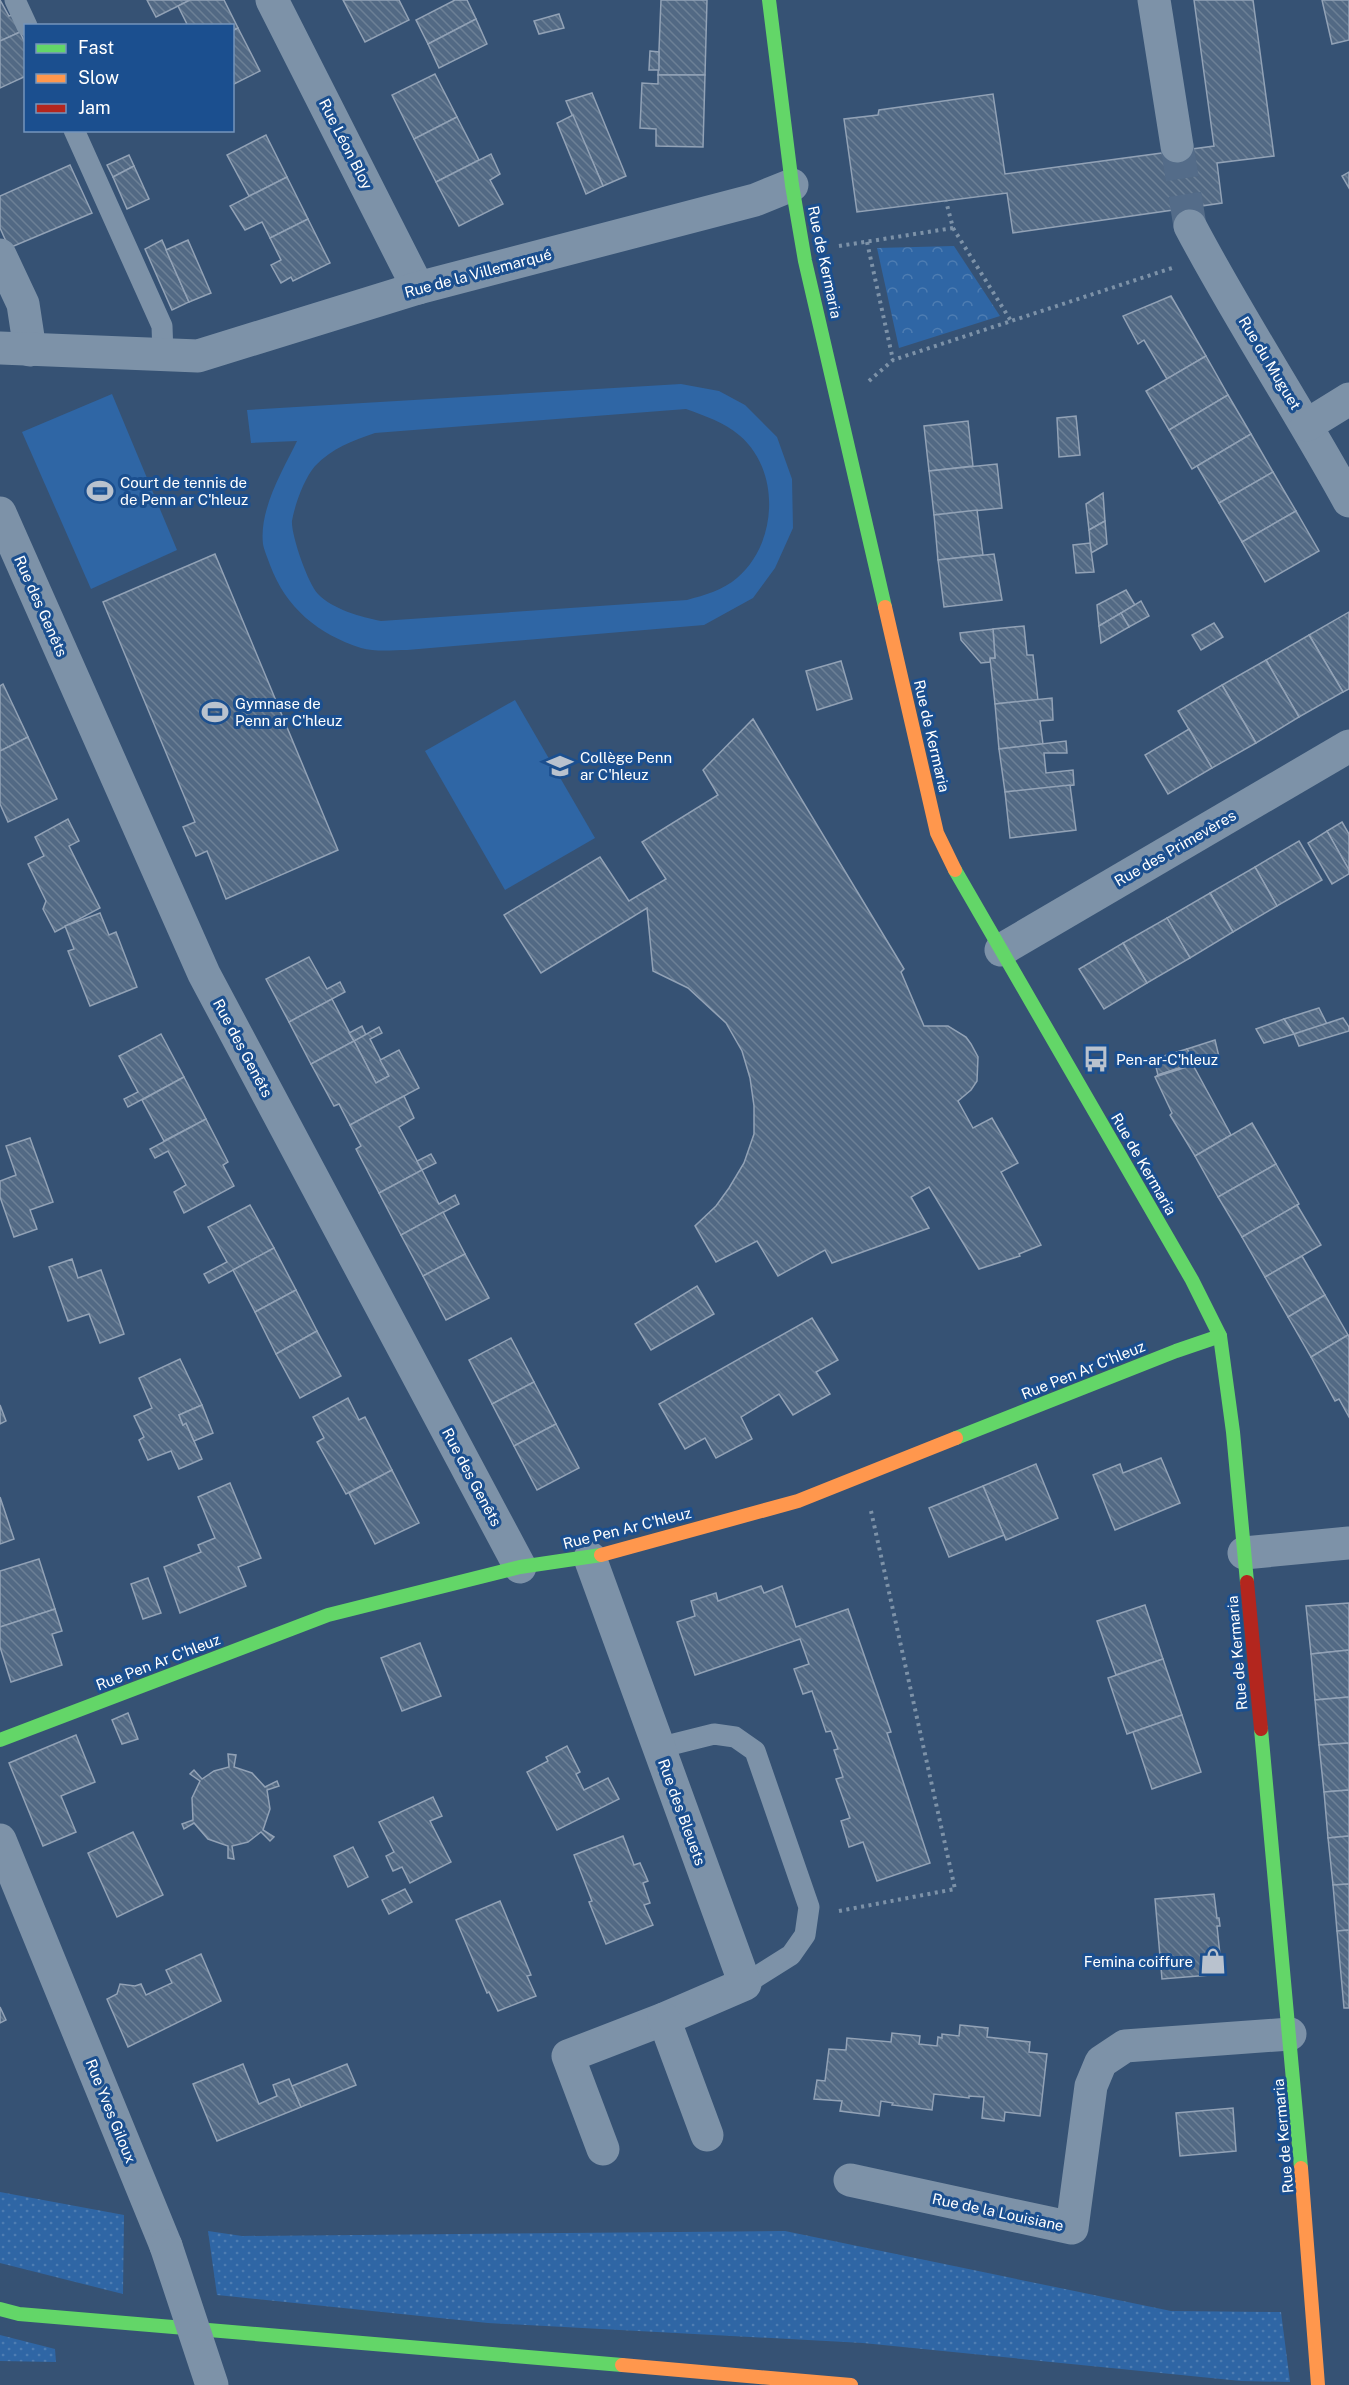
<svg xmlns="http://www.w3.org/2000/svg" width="1349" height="2385" font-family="'Public Sans',sans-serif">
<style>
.grass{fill:url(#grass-dots)}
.park{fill:url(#park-crowns)}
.pitch{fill:#2f66a5;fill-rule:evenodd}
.building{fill:url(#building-back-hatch);stroke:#92a2b6;stroke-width:1.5}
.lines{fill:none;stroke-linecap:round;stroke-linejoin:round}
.street-tunnel{stroke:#546c89;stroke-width:33;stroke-dasharray:33 16;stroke-linecap:butt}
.path{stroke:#7d92a8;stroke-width:4;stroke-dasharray:3 4.5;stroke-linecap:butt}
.lane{stroke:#7d92a8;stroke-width:21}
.street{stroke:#7d92a8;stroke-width:33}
.fast{stroke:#63d668;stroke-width:14}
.slow{stroke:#ff974d;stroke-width:14}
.jam{stroke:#b3261e;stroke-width:14}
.street-bridge{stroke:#7d92a8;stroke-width:33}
.labels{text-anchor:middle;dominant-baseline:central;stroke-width:6;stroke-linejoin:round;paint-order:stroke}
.street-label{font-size:15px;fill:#fff;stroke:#1b4f8f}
.poi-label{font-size:15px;fill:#fff;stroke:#1b4f8f;text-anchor:start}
</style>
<defs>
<pattern id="grass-dots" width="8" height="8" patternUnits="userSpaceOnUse" patternTransform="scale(1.5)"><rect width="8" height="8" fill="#2f66a5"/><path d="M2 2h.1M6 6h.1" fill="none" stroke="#4e7db2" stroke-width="1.8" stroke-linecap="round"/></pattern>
<pattern id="park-crowns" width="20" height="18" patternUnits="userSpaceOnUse" patternTransform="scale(1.5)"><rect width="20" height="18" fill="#2f66a5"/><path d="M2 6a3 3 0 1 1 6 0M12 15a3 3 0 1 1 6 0" fill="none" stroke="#4e7db2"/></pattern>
<pattern id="building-back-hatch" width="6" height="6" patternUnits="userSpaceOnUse" patternTransform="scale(1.5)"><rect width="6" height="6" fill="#526984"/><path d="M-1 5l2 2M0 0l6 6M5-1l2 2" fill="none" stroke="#6c8096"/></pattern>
</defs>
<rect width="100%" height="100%" fill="#365274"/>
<g class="grass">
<polygon points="0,2192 124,2215 123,2294 0,2263"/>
<polygon points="208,2231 242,2236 785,2231 1171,2311 1281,2312 1290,2382 1241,2381 863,2343 488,2323 217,2295"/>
<polygon points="0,2335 55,2349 56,2362 0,2361"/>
</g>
<polygon class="park" points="954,246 1000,316 899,348 877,248"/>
<g class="pitch">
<path d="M 681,384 L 719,391 L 745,405 L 777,437 L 792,479 L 793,528 L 775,568 L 753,598 L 704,625 L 407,650 C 393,650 375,652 361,648 C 318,634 286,608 270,565 C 268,559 264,550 263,544 C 259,509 283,470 297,441 L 251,443 L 247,410 ZM 686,409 C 705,416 724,422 739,435 C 781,470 778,543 737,578 C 723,590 705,595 687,600 L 381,621 C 361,617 332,609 318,594 C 308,584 291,535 292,521 C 295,504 304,479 315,466 C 332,448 352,441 375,433 Z"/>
<polygon points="112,394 177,550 91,589 22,432"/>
<polygon points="515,700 595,838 505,890 425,751"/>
</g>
<g class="building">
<polygon points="0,0 9,16 12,15 20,32 0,41"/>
<polygon points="147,0 190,0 156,17"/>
<polygon points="190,0 224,0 238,28 232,31 232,26 188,26 178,6"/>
<polygon points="343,0 399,0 409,20 365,42"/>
<polygon points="455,0 467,0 476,19 428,44 416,20"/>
<polygon points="661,0 707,0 705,75 658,75"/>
<polygon points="1194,0 1253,0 1274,156 1217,163 1222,203 1013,233 1007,193 857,212 844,119 878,115 879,110 993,94 1005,174 1214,146"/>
<polygon points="1322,0 1349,0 1349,40 1332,44"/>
<polygon points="559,14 564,28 539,34 534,21"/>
<polygon points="476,19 487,44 439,68 428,44"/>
<polygon points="238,28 260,71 232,85 232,31"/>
<polygon points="20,32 26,45 26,76 0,88 0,41"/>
<polygon points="650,51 659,52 659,70 649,70"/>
<polygon points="435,74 457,117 414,139 392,95"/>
<polygon points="658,75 705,75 703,147 656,146 656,129 640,128 642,83 658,84"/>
<polygon points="592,93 626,176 603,186 566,101"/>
<polygon points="573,115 603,186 586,194 557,123"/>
<polygon points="457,117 479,160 436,182 414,139"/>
<polygon points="266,135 287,177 249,196 227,155"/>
<polygon points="491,154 500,174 490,180 503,204 459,226 436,182"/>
<polygon points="129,155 134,166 113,177 107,165"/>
<polygon points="70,165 92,213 9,248 0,228 0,196"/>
<polygon points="134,166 149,199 127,209 113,177"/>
<polygon points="1349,172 1349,188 1342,176"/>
<polygon points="287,177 308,219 270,238 262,222 245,230 230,206"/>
<polygon points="308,219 330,263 293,281 291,277 281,283 271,265 281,260 270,238"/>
<polygon points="162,240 189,302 172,310 145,249"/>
<polygon points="188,240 211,293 189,302 166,250"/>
<polygon points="1171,296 1206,356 1167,379 1144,340 1138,344 1123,316"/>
<polygon points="1206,356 1228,395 1169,430 1146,391"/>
<polygon points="1228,395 1251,434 1192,469 1169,430"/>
<polygon points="1076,416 1080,455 1059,457 1057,418"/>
<polygon points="968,421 973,466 929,471 924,426"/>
<polygon points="1251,434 1273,472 1219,503 1197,466"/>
<polygon points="997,464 1002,508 934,515 929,471"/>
<polygon points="1273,472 1296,511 1242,542 1219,503"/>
<polygon points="1103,493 1105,521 1089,530 1086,504"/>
<polygon points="977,510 983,555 938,560 934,515"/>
<polygon points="1296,511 1319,551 1265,582 1242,542"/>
<polygon points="1105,521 1107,544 1091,553 1089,530"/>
<polygon points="1090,543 1094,572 1076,573 1073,545"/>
<polygon points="215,554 338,850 226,899 207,851 196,856 183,827 195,822 103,602"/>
<polygon points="994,554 1002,600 944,607 938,560"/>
<polygon points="1126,590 1135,605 1099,626 1097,605"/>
<polygon points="1141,601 1149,616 1129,627 1121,613"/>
<polygon points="1349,612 1349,689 1343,692 1309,635"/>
<polygon points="1121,613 1129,627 1101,643 1099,626"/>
<polygon points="1214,623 1223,637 1201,650 1192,635"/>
<polygon points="1024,626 1027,655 1033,655 1038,700 995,704 990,658 995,658 993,629"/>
<polygon points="993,629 995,658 990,658 990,662 981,663 961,640 960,633"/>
<polygon points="1309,635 1343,692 1299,717 1266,660"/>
<polygon points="1266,660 1299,717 1256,743 1222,685"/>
<polygon points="841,661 852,699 817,710 806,671"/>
<polygon points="3,684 28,737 0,751 0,686"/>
<polygon points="1222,685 1256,743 1212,768 1178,711"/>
<polygon points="1052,698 1053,720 1040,721 1043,744 999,749 995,704"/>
<polygon points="753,719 904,969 901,972 924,1026 948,1026 966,1037 971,1044 978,1057 977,1081 971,1090 958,1101 973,1128 992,1118 1018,1163 1001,1172 1041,1245 1019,1254 1020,1256 979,1269 929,1187 911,1197 929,1228 832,1263 825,1250 778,1276 757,1241 716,1262 695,1226 716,1206 729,1188 744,1163 754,1134 754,1106 750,1078 742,1051 726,1023 688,988 653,971 647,908 541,973 504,915 600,857 629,901 666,879 642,842 718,795 703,770"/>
<polygon points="1189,729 1212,768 1168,794 1145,755"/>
<polygon points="28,737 57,799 8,822 0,804 0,751"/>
<polygon points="1066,741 1067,753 1044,753 1046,773 1073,770 1074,785 1005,792 999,749"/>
<polygon points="1070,785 1076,830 1010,838 1005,792"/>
<polygon points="68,819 79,841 69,846 100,908 55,932 43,909 46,901 28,864 44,856 35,837"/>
<polygon points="1342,822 1349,834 1349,870 1327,831"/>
<polygon points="1327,831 1349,870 1349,874 1332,884 1308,843"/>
<polygon points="1299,841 1322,880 1277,906 1255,867"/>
<polygon points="1255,867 1277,906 1233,932 1210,893"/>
<polygon points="1210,893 1233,932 1190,958 1167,918"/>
<polygon points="100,913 109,935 116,932 137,987 90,1006 68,951 74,949 65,926"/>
<polygon points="1167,918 1190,958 1147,983 1123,943"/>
<polygon points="1123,943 1147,983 1104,1009 1079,969"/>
<polygon points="309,957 327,989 340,982 345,992 289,1022 266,979"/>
<polygon points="332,999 354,1041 311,1064 289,1022"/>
<polygon points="1319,1008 1327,1024 1294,1034 1284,1019"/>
<polygon points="1343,1018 1349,1027 1349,1031 1299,1046 1294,1034"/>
<polygon points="1284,1019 1294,1034 1264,1043 1256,1029"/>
<polygon points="362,1026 366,1035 354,1041 349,1033"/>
<polygon points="379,1027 382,1033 370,1039 389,1076 376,1083 354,1041"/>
<polygon points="161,1034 184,1077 128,1107 124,1099 138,1092 119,1056"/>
<polygon points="1215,1040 1219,1057 1195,1063 1187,1049"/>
<polygon points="354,1041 376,1083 389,1076 380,1060 399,1050 419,1088 350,1125 339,1104 334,1106 311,1064"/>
<polygon points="1187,1049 1195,1063 1158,1075 1154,1059"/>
<polygon points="1195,1063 1193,1065 1155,1077 1158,1075"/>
<polygon points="1193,1065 1231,1135 1195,1156 1170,1115 1172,1113 1155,1077"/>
<polygon points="184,1077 206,1119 164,1141 142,1100"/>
<polygon points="404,1096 414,1118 399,1127 422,1170 379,1193 356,1149 361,1146 350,1125"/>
<polygon points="206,1119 228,1162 223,1165 234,1186 184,1213 174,1192 186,1185 168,1151 155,1158 150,1149"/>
<polygon points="1252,1123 1276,1164 1218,1197 1195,1156"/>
<polygon points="30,1138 53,1202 30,1210 37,1229 14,1237 0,1197 0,1181 16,1175 6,1146"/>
<polygon points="431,1154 436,1163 422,1170 417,1161"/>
<polygon points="1276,1164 1299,1204 1242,1237 1218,1197"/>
<polygon points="422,1170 439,1204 455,1195 459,1204 401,1235 379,1193"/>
<polygon points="250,1205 274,1248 209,1283 204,1274 227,1262 208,1227"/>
<polygon points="1297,1205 1321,1245 1265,1277 1242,1237"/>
<polygon points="443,1212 465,1254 423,1276 401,1235"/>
<polygon points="274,1248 296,1290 255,1312 233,1270"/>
<polygon points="465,1254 489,1298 446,1320 423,1276"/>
<polygon points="1302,1256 1325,1295 1288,1317 1265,1277"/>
<polygon points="72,1259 78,1278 101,1270 124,1334 100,1343 89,1314 68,1321 49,1267"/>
<polygon points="697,1286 714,1314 651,1350 635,1324"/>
<polygon points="296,1290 317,1331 276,1354 255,1312"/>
<polygon points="1325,1295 1348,1335 1311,1357 1288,1317"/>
<polygon points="812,1318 838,1360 816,1372 830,1394 793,1415 779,1394 741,1417 752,1439 716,1458 705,1438 685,1449 659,1404"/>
<polygon points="317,1331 341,1376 300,1398 276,1354"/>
<polygon points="1348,1335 1349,1337 1349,1417 1339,1399 1335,1401 1311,1357"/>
<polygon points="511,1338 534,1382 492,1404 469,1360"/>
<polygon points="180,1359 202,1405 179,1415 183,1425 186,1423 202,1459 179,1469 171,1451 148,1460 139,1440 144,1437 134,1416 152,1408 139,1378"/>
<polygon points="534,1382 556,1424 514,1446 492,1404"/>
<polygon points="348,1398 359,1420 365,1417 392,1470 346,1494 317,1442 324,1438 313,1417"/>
<polygon points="0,1405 6,1421 0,1424"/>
<polygon points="202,1405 213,1433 194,1441 186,1423 183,1425 179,1415"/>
<polygon points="556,1424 579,1468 537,1490 514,1446"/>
<polygon points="1161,1458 1180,1503 1115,1530 1093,1475 1120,1464 1123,1473"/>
<polygon points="1036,1464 1058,1518 1006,1540 983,1486"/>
<polygon points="392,1470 419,1523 375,1544 349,1493"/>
<polygon points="230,1483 261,1558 238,1567 246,1586 180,1613 164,1567 201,1552 198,1545 215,1538 198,1497"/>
<polygon points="983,1486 1004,1535 949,1557 929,1508"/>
<polygon points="0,1497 14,1539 0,1544"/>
<polygon points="39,1559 55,1609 0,1627 0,1571"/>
<polygon points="148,1578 161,1613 143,1619 131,1584"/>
<polygon points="761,1586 764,1593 782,1586 796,1627 848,1609 891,1732 887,1733 930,1863 877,1881 863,1842 849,1847 841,1821 850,1818 836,1779 843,1777 834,1750 838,1749 831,1731 826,1732 812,1691 803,1694 794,1669 809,1664 800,1639 695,1675 677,1622 695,1616 691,1601 716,1593 718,1601"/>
<polygon points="1349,1603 1349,1650 1311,1654 1306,1606"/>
<polygon points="1145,1605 1163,1659 1116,1675 1097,1621"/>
<polygon points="55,1609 62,1631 52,1634 62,1665 11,1682 0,1647 0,1627"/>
<polygon points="420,1643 441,1696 402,1711 381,1658"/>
<polygon points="1349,1650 1349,1697 1315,1700 1311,1654"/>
<polygon points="1163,1659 1182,1715 1127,1734 1108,1678"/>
<polygon points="1349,1697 1349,1743 1319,1745 1315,1700"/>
<polygon points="128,1713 138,1739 122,1744 112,1720"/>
<polygon points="1182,1715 1201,1772 1152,1789 1133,1732"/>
<polygon points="76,1735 95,1782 61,1796 76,1832 43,1846 9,1763"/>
<polygon points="1349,1743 1349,1790 1324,1792 1319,1745"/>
<polygon points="567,1746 580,1772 576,1774 584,1790 608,1778 619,1799 557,1830 527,1772 548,1761 546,1757"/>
<polygon points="228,1754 236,1755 234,1767 252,1773 265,1787 277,1781 279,1786 267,1790 270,1809 263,1830 274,1837 270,1841 261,1832 248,1842 232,1846 234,1859 228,1858 228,1846 208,1839 194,1823 184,1829 182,1824 193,1820 192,1798 200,1781 190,1774 194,1770 202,1779 214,1771 229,1767"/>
<polygon points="1349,1790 1349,1836 1328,1838 1324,1792"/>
<polygon points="433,1797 442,1816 430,1821 451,1862 410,1883 402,1867 393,1871 386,1856 394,1852 379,1822"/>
<polygon points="133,1832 163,1895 117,1917 88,1853"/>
<polygon points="623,1836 634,1865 640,1863 648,1881 643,1883 650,1903 644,1905 653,1925 606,1944 589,1902 592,1901 574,1855"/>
<polygon points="1349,1836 1349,1884 1333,1885 1328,1838"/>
<polygon points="353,1847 368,1877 348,1887 334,1856"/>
<polygon points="1349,1884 1349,1930 1337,1931 1333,1885"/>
<polygon points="405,1889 412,1902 389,1914 382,1900"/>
<polygon points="1214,1894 1217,1918 1219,1918 1220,1926 1217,1926 1222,1974 1162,1979 1155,1899"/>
<polygon points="500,1901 531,1975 527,1976 536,1996 498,2011 489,1992 487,1993 456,1920"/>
<polygon points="1349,1930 1349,2008 1344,2008 1337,1931"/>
<polygon points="201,1954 221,2001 128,2047 107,1999 117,1994 120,1984 135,1986 141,1984 146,1995 172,1983 166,1970"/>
<polygon points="0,2007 6,2020 0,2023"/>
<polygon points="960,2025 988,2028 987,2037 1030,2042 1029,2052 1047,2054 1040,2116 1005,2112 1004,2121 982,2118 984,2097 969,2096 969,2098 934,2094 932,2110 892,2105 893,2103 881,2101 879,2116 840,2111 842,2101 814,2099 817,2080 825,2081 829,2049 846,2050 847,2038 891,2042 892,2033 920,2036 919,2044 937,2046 938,2037 942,2038 942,2034 959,2036"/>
<polygon points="243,2064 259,2104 277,2096 273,2085 289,2079 301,2107 217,2141 193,2084"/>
<polygon points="347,2064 356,2085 301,2107 292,2086"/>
<polygon points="1233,2108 1236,2151 1180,2156 1176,2113"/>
</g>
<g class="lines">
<polyline class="street-tunnel" points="1177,146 1190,226"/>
<g class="path">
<polyline points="953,228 1011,321"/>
<polyline points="867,242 893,360"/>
<polyline points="839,246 953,228 946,201"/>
<polyline points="869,381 893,360 1172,268"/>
<polyline points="839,1911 955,1889 871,1511"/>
</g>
<g class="lane">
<polyline points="15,0 27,26"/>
<polyline points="74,130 162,326 163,355"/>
<polyline points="658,1748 714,1734 735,1737 755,1751 809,1907 805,1935 791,1955 745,1984"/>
</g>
<g class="street">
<polyline points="272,0 418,288"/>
<polyline points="1154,0 1177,146"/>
<path d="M 1190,226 C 1239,319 1298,408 1349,501"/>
<polyline points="0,255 23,304 30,350"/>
<polyline points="0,348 198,356 418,288 755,200 792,185"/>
<polyline points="1307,425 1349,399"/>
<polyline points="0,513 204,974 520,1567"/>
<polyline points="1001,950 1349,746"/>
<polyline points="1244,1553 1349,1543"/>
<polyline points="590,1558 745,1984 664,2019 568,2056 603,2149"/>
<polyline points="0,1840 166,2246"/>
<polyline points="664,2019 707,2135"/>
<polyline points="850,2180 1072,2228 1091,2086 1101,2062 1125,2046 1290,2034"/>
</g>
<g class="fast">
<polyline points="769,0 792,185 805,261 885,607"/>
<polyline points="955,870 1192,1280 1220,1336 1233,1432 1247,1582"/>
<polyline points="956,1438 1176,1351 1220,1336"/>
<polyline points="1261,1729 1301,2168"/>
<polyline points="0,1740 328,1615 520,1567 601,1555"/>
<polyline points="0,2309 19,2314 622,2365"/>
</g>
<g class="slow">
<polyline points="885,607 937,833 955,870"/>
<polyline points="601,1555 798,1501 956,1438"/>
<polyline points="1301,2168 1318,2385"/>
<polyline points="622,2365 851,2385"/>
</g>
<polyline class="jam" points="1247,1582 1261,1729"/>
<polyline class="street-bridge" points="166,2246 212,2385"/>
</g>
<defs>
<g id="stadium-bare" transform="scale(2.07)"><path d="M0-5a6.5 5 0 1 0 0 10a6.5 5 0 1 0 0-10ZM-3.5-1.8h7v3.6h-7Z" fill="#b9c2ce" stroke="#1b4f8f" stroke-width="2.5" paint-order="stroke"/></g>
<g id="school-bare" transform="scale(2.07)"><path d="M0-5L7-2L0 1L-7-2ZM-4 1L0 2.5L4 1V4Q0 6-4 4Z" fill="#b9c2ce" stroke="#1b4f8f" stroke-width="2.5" paint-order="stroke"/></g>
<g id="bus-bare" transform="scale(2.07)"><path d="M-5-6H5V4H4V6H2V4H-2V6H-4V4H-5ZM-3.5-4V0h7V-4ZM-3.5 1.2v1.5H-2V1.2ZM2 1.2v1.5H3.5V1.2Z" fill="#b9c2ce" stroke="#1b4f8f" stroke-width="2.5" paint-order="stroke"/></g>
<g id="shop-bare" transform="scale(2.07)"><path d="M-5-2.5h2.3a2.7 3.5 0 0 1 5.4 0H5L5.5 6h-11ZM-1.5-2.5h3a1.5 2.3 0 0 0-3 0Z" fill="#b9c2ce" stroke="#1b4f8f" stroke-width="2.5" paint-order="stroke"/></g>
</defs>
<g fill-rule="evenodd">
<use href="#stadium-bare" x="100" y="491"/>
<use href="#stadium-bare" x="215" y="712"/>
<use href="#school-bare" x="560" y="766"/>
<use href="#bus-bare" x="1096" y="1059"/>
<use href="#shop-bare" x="1213" y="1961"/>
</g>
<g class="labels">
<g class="street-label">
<text transform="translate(346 144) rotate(63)">Rue Léon Bloy</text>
<text transform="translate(825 262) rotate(78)">Rue de Kermaria</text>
<text transform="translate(478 273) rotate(-15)">Rue de la Villemarqué</text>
<text transform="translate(1270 363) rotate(59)">Rue du Muguet</text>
<text transform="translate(41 606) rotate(66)">Rue des Genêts</text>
<text transform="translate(932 736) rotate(77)">Rue de Kermaria</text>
<text transform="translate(1175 848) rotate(-30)">Rue des Primevères</text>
<text transform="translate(243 1048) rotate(62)">Rue des Genêts</text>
<text transform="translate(1144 1164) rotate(60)">Rue de Kermaria</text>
<text transform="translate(1083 1370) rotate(-22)">Rue Pen Ar C'hleuz</text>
<text transform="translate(472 1477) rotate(62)">Rue des Genêts</text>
<text transform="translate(627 1528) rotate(-14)">Rue Pen Ar C'hleuz</text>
<text transform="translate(1237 1653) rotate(-95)">Rue de Kermaria</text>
<text transform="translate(158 1662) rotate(-21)">Rue Pen Ar C'hleuz</text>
<text transform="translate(682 1812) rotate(70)">Rue des Bleuets</text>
<text transform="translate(111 2111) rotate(68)">Rue Yves Giloux</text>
<text transform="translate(1283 2136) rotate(-95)">Rue de Kermaria</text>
<text transform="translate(998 2212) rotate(12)">Rue de la Louisiane</text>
</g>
<g class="poi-label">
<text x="120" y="482">Court de tennis de<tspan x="120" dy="17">de Penn ar C'hleuz</tspan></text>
<text x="235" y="703">Gymnase de<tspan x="235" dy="17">Penn ar C'hleuz</tspan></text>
<text x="580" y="757">Collège Penn<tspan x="580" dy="17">ar C'hleuz</tspan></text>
<text x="1116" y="1059">Pen-ar-C'hleuz</text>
<text x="1193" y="1961" text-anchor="end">Femina coiffure</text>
</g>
</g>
<rect x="24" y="24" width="210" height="108" fill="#1b4f8f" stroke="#7695bc" stroke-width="1.5"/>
<rect x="36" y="44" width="30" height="9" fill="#63d668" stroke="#7695bc" stroke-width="1.5"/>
<text x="78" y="54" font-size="18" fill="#ffffff">Fast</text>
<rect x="36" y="74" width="30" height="9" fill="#ff974d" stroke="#7695bc" stroke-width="1.5"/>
<text x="78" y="84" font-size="18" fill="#ffffff">Slow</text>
<rect x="36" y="104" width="30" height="9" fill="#b3261e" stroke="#7695bc" stroke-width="1.5"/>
<text x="78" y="114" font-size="18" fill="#ffffff">Jam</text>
</svg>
